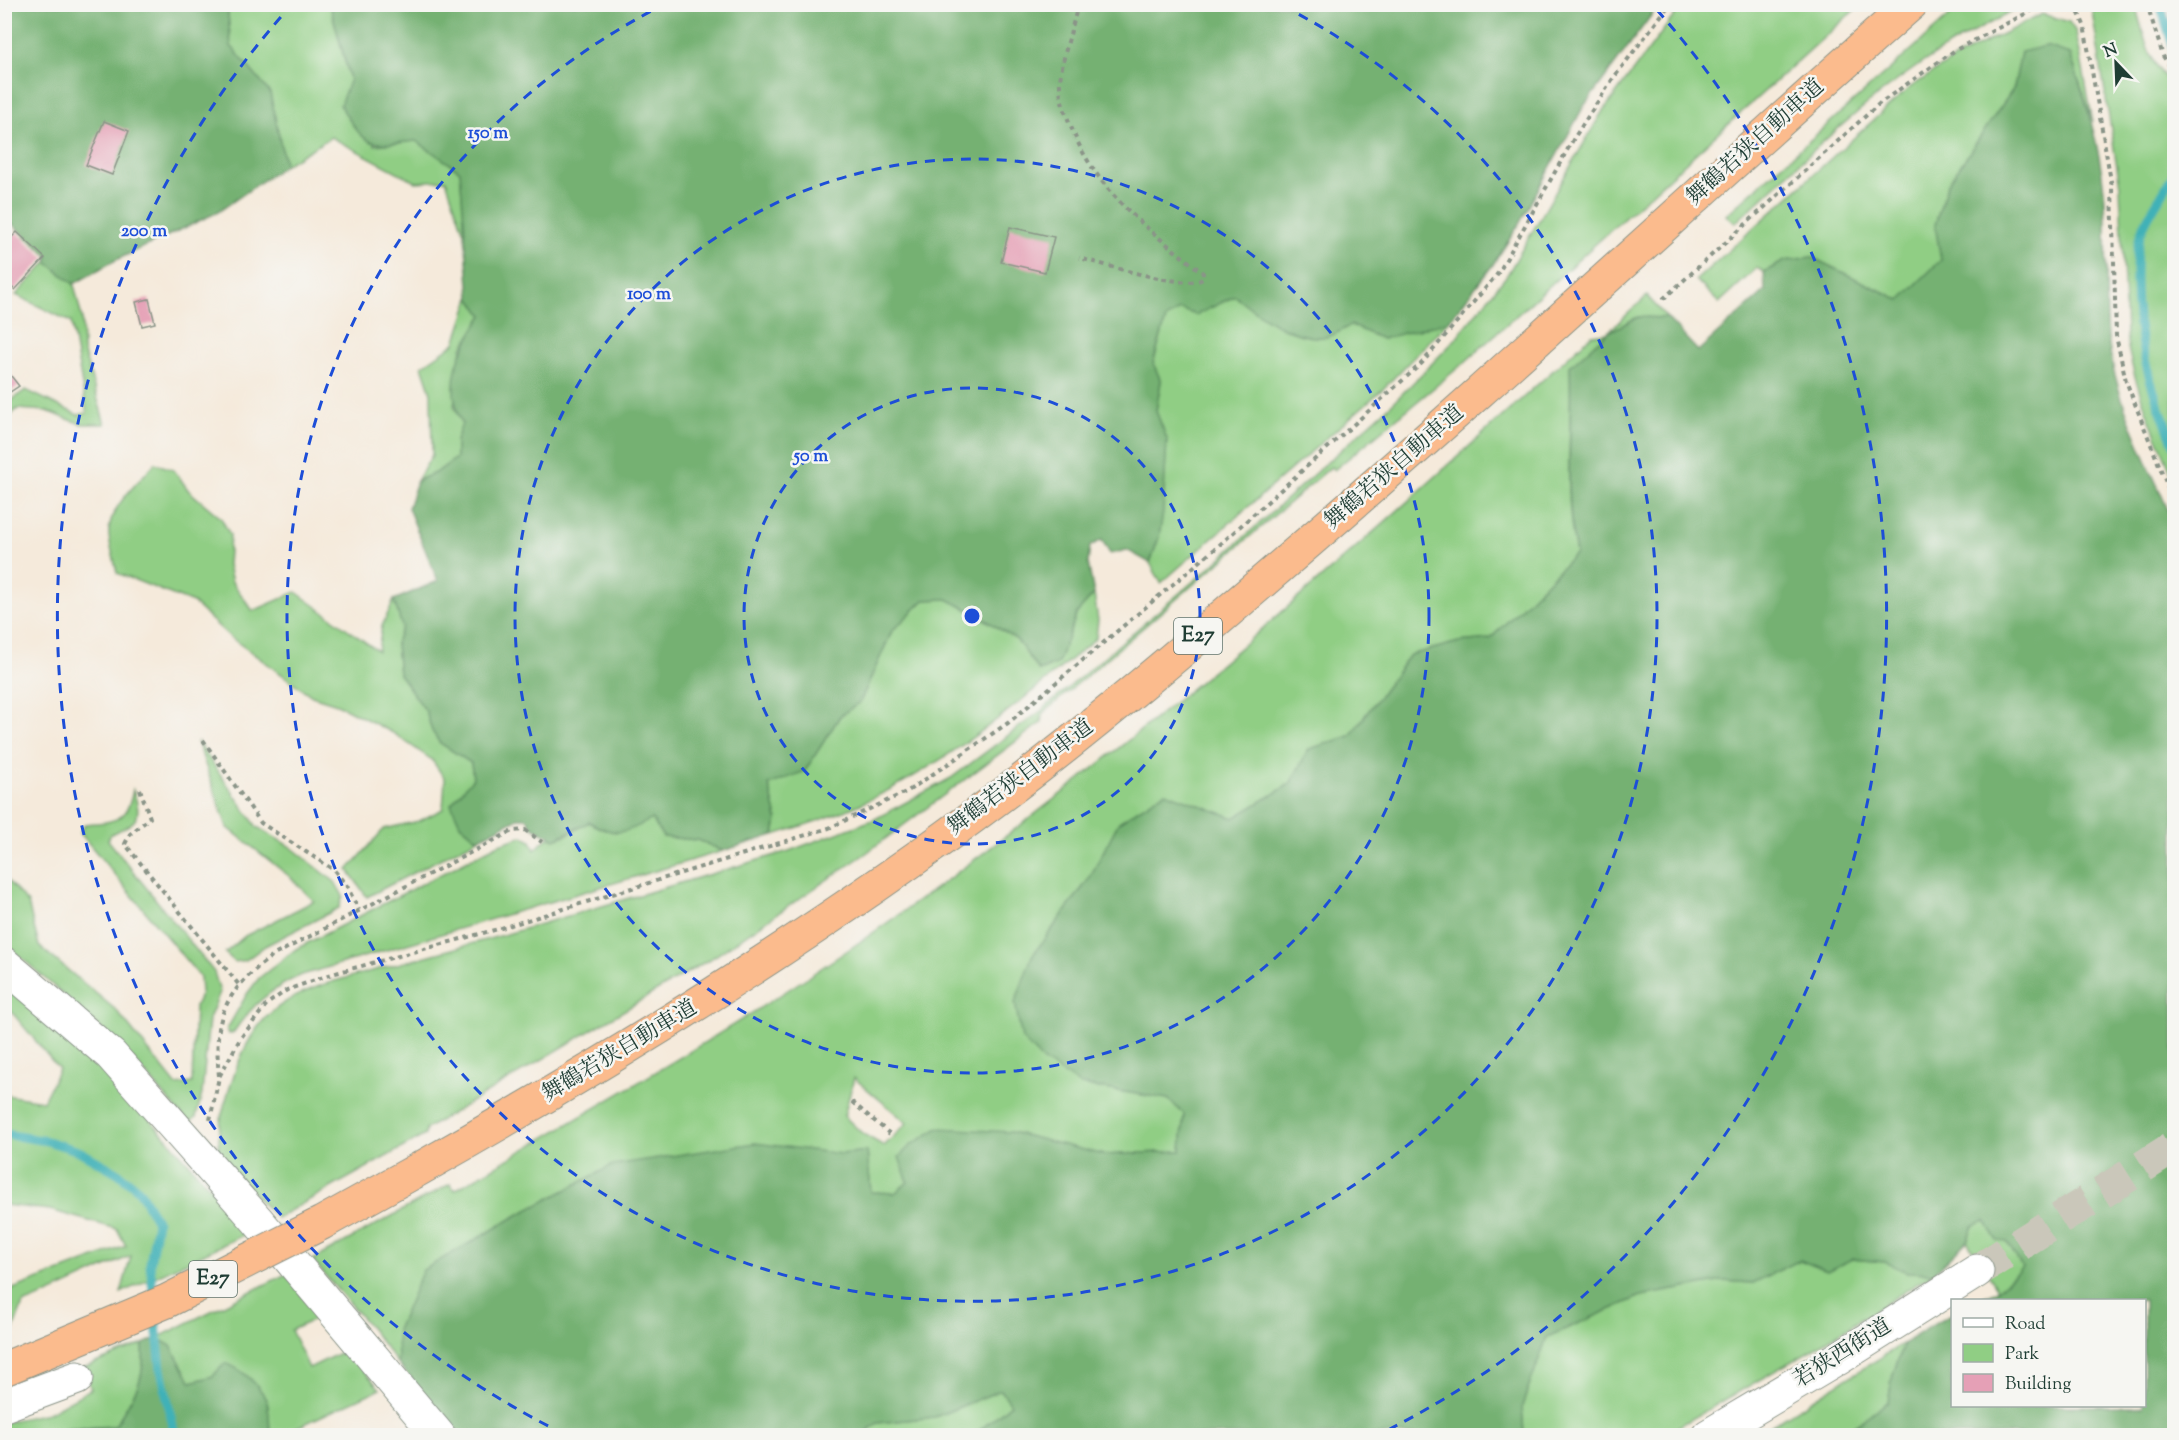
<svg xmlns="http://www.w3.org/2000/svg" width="2179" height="1440" font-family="'Sorts Mill Goudy','Noto Serif JP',serif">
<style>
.green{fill:#90ce84;stroke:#58865c;stroke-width:1.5;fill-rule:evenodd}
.forest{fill:#74b172;stroke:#4a7753;stroke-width:1.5}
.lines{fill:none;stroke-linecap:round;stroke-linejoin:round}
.stream{stroke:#40b1b7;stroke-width:9}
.building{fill:#e5a0b6}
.minor-tunnel{stroke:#cac7ba;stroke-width:33;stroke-dasharray:33 16;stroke-linecap:butt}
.minor-casing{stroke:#8a9488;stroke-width:35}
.highway-casing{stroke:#8a9488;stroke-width:35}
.path{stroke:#8a9488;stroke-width:4;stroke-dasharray:4.5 4.5;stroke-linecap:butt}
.minor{stroke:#fff;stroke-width:33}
.highway{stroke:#fbbb8d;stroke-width:33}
.highway-bridge-casing{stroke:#8a9488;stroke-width:35;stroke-linecap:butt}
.highway-bridge{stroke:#fbbb8d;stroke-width:33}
.ring{fill:none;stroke:#1d4ed8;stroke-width:3;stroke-dasharray:10 8}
.labels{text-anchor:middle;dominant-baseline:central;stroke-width:5;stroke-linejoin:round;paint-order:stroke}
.shield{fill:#f6f6f2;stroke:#60746d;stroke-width:1.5}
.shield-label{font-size:21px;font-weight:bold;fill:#1f3d34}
.street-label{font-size:22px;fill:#1f3d34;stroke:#f6f6f2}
.centre{fill:#1d4ed8;stroke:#f6f6f2;stroke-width:3}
.ring-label{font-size:18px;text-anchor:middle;font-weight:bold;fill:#1d4ed8;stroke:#f6f6f2;stroke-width:5;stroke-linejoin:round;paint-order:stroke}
</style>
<rect width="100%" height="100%" fill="#f6f6f2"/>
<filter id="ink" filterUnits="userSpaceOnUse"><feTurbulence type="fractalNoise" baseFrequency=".0167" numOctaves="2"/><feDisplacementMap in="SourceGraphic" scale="12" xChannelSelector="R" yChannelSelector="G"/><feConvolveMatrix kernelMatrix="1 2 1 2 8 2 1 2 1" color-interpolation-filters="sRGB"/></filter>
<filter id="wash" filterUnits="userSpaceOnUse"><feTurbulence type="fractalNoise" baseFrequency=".008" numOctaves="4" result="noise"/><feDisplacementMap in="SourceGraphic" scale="24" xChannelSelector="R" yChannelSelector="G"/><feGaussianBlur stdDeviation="1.35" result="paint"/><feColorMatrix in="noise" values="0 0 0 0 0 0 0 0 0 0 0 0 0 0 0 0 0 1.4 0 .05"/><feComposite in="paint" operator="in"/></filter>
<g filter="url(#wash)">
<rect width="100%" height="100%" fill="#f5eadb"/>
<g class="green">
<path d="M 1963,4 L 2025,5 C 1990,23 1954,41 1922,63 C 1854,109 1795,168 1735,223 L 1726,215 Z"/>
<polygon points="227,5 330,5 350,80 375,145 416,141 460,171 466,239 446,180 416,182 331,137 285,165 270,93 231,46"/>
<path d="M 1682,5 L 1860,5 L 1464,363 L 1334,470 L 1331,467 L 1042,714 L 1042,722 L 865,854 L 715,956 L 426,1129 L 425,1135 L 277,1218 L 219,1159 C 218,1127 220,1117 230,1087 C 249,1024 273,999 335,981 L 500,936 L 789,851 L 875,819 L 951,778 L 1042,710 L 1223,556 L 1394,402 L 1453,342 L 1507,275 L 1601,114 Z"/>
<path d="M 2091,5 L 2140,5 L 2136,7 C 2144,37 2149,66 2174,86 L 2174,479 C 2155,432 2133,386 2126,335 L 2120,186 Z"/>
<polygon points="2042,14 2069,22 2076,32 2093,122 2070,54 2021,52 2014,88 1947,185 1935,225 1942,260 1900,300 1811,257 1785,261 1764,272 1757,268 1719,303 1696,280 1909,88 1957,57"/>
<path d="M 47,262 L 74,284 L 82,318 L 83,350 L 105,424 L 81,424 L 46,411 L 17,409 L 5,422 C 4,404 12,399 26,390 L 78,415 L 87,413 L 71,322 L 16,295 Z"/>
<path d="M 1235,296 C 1259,315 1293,340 1325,337 C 1333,336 1343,329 1351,325 L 1382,339 L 1449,321 L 1383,389 L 1161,583 L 1150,563 L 1159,537 L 1167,439 L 1156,411 L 1161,381 L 1153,364 L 1166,319 L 1180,309 L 1196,315 Z"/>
<path d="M 1647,296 L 1667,318 L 1637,317 L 1607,333 L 1570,366 C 1573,431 1562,490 1576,553 L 1490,639 L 1459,642 L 1410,655 L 1350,736 L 1309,749 L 1290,784 L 1234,818 L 1165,792 L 1119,822 L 1089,879 L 1032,956 L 1081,1085 L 1168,1099 L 1184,1114 L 1181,1151 L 1104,1155 L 1011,1132 L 908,1182 L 895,1193 L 871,1192 L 867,1151 L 842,1154 L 398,1364 L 368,1325 L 312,1260 L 450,1184 L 455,1190 C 593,1109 733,1030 864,939 C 1124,760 1359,547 1592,335 L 1607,333 ZM 854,1078 L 907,1123 L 884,1146 L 863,1134 L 844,1116 Z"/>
<polygon points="470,298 483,315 462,348 454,406 462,423 456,441 456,458 437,472 417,481 432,455 431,393 422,366 455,343"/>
<path d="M 155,463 L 174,470 L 189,491 L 221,518 L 230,535 L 228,565 L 232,582 L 253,611 L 296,592 L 378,651 L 382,626 L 394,600 L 402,627 L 396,643 L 399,674 L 426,711 L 432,731 L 439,742 L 471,763 L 473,778 L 460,824 L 478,839 L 367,897 L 348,870 L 384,829 L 419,821 L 443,809 L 445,779 L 432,760 L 393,733 L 337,704 L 312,696 L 230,637 L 193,603 L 117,573 C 115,561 110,548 109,536 C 106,509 140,481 155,463 Z"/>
<path d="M 1094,594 L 1098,620 L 1096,638 C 1025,698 954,760 869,800 C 838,815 806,825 774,835 L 777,819 L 769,785 L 805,771 L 840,716 L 860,702 L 892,631 L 924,600 L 947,599 L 975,613 L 1017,640 L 1039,671 L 1058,663 L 1077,613 Z"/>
<polygon points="197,741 257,827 291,847 335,882 343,896 339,908 265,946 246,960 235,962 225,953 245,936 314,901 289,876 227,827"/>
<path d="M 133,790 C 143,819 138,822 111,834 L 108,840 L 214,972 L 220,992 L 209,1019 L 202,1094 L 196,1117 L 189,1123 L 121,1046 L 5,943 L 4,877 L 28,903 L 39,946 L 116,1010 L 176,1085 L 192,1083 L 195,1006 L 201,993 L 200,977 L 80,833 L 85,824 C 115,821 127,823 133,790 Z"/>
<path d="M 652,819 L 663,837 L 698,840 L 723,851 L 302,975 C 271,988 251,1006 233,1033 L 229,1034 L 227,1029 L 247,994 L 259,978 L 296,949 L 499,844 L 523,836 L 531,841 L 535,850 L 547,838 C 563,841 576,829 589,822 L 604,830 Z"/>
<path d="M 5,984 L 106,1070 L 250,1232 L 121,1293 L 131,1256 C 95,1271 60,1290 23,1304 L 10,1338 L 5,1341 L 5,1292 L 126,1246 L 117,1229 L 50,1210 L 5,1205 L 5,1095 L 43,1101 L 59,1069 L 5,1004 Z"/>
<polygon points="1985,1220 1997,1241 2007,1241 2023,1267 1998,1290 1967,1241 1973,1226"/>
<polygon points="1851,1259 1885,1262 1907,1272 1934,1273 1825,1342 1664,1435 1524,1435 1522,1406 1547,1337 1641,1296 1723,1281 1753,1283 1800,1260 1827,1271"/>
<polygon points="286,1274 316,1313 314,1320 291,1330 309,1368 346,1350 380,1389 287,1432 288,1435 272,1435 269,1427 268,1404 225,1364 213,1376 191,1383 171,1346 157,1338"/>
<polygon points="1904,1343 1893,1374 1888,1402 1840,1435 1754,1436"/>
<path d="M 143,1344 C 146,1382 134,1394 115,1426 L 67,1429 L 50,1435 L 5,1436 L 4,1422 L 48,1413 L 91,1389 L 83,1368 Z"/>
<polygon points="1001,1390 1011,1404 974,1435 862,1436 877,1423 935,1417"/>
</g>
<g class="forest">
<polygon points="5,5 227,5 231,46 270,93 285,165 218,212 112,262 74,284 47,262 48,256 5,218"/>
<path d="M 330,5 L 1659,5 L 1584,106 L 1518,226 L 1492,266 L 1449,321 L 1382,339 L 1351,325 C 1343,329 1333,337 1325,337 C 1293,340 1259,315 1235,296 L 1196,315 L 1180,309 L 1166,319 L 1153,363 L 1161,381 L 1156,411 L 1167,439 L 1163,513 L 1159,537 L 1150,563 L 1127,550 L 1110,554 L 1102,540 L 1090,546 L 1088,563 L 1094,594 L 1077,613 L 1058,663 L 1039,671 L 1017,640 L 975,613 L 947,599 L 924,600 L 892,631 L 860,702 L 840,716 L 805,771 L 769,785 L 777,819 L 774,835 L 723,851 L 698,840 L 663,837 L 652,819 C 625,833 617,838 589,822 L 555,839 L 531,826 L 527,818 L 518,818 L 478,839 L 460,824 L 451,804 L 473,778 L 471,763 L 440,743 L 432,731 L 426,711 L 399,674 L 396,643 L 402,627 L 394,600 L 438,581 L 408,508 L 417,481 L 437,472 L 456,458 L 456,441 L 462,423 C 443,382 460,350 483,315 L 470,298 L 460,171 L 416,141 C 368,146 366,148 340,105 L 350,79 Z"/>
<path d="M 2046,46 L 2070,54 C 2085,99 2099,142 2104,190 C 2109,239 2104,288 2108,336 C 2114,401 2150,465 2174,524 L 2174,1435 L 1840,1435 L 1888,1402 L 1893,1374 L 1904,1343 L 1952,1313 L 1952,1406 L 2144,1406 L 2144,1300 L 1977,1300 L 1998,1290 L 2022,1267 L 2007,1242 L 1997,1241 L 1985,1221 L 1973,1226 L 1967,1241 L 1934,1273 L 1907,1272 L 1885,1262 L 1852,1259 L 1827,1271 L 1800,1260 L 1753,1283 L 1723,1281 L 1641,1296 L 1547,1337 L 1522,1406 L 1524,1435 L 974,1435 L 1011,1404 L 1001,1390 L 935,1417 L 877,1423 L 862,1435 L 461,1435 L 398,1364 L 397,1330 L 423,1270 L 516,1216 L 613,1165 L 755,1143 L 842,1154 L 867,1151 L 871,1192 L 895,1193 L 908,1182 L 899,1157 L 911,1145 L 938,1128 L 1011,1132 L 1104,1155 L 1181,1151 L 1184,1114 L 1168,1099 L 1081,1085 L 1043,1061 L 1022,1039 L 1015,1003 L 1032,956 L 1089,879 L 1119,822 L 1165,792 L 1234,818 L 1290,784 L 1309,749 L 1350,736 L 1410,655 L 1459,642 L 1490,639 L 1576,553 C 1563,489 1573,431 1570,366 L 1607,333 L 1638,317 L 1667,318 L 1698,351 L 1765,291 L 1764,272 L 1785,261 L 1811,257 L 1900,300 L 1941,260 L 1935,225 L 1947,185 L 2014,88 L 2021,52 Z"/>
<path d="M 157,1338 L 171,1346 L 191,1382 L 213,1376 L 225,1363 C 242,1369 265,1388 268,1407 C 270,1417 268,1426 272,1435 L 50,1435 L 67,1429 L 115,1426 C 134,1394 146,1382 143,1344 Z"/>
</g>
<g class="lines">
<g class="stream">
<polyline points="2160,4 2174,50"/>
<path d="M 2174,174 C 2164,192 2150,211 2142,230 C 2136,246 2136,263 2136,280 C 2136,342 2150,387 2174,444"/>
<polyline points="4,1134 47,1141 79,1151 118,1173 139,1190 157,1222 150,1264 154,1300"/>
<polyline points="155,1314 161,1369 175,1436"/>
</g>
</g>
<g id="blocks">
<g class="building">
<polygon points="104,121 129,131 112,175 86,165"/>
<polygon points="1010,227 1054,237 1045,272 1001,262"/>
<polygon points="4,230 12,237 17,232 45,258 15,290 4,280"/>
<polygon points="149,299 155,323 142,326 136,302"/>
<polygon points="4,367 19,386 4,396"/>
</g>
</g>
</g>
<g filter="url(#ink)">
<use href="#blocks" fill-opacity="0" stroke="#8a9488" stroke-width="1.5"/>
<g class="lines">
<polyline class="minor-tunnel" points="1977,1271 2174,1147"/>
<g class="minor-casing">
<g id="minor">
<polyline points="4,964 111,1055 257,1220 439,1436"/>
<polyline points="4,1405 77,1378"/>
<polyline points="1708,1436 1839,1358 1977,1271"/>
</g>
</g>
<g class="highway-casing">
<path id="highway" d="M 414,1172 C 617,1058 814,936 1001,796 C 1101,721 1195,640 1289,559 C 1500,378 1703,188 1911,4"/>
</g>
<g class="path">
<path d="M 1078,4 C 1073,27 1060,64 1060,85 C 1060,102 1068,119 1074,134 C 1102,198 1151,231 1203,273 L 1203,279 C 1185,290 1104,264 1079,258"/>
<polyline points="2075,4 2084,25 2112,187 2116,336 2126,381 2174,503"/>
<polyline points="2147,4 2163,56 2174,72"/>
<polyline points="1663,299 1880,103 1954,51 2044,4"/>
<polyline points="203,740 261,823 334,870 347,886 359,910"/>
<polyline points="140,789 150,818 130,834 125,844 239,985"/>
<path d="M 219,1076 C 213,1016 224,993 272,956 L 512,831 L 525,830 L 542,842"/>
<polyline points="852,1102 890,1134"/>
<polyline points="210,1120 219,1077 240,1039 267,1004 287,990 332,974 498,929 829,828 908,791 1008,723 1216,548 1422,363 1499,272 1574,138 1612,80 1670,4"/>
</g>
<use href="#minor" class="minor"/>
<use href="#highway" class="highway"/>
<g class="highway-bridge-casing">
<polyline id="highway-bridge" points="4,1369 167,1301 322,1223 414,1172"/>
</g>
<use href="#highway-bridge" class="highway-bridge"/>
</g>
</g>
<g class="ring">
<circle cx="972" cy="616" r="228"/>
<circle cx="972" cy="616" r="457"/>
<path d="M1283 6A685 685 0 1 1 661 6"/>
<path d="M564 1434A914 914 0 0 1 287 10M1657 10A914 914 0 0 1 1380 1434"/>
</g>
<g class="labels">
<g class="shield">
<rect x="1174" y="618" width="48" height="36" rx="4.5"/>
<rect x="189" y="1261" width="48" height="36" rx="4.5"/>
</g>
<g class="shield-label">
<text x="1198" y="636">E27</text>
<text x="213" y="1279">E27</text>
</g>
<g class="street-label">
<text transform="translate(1756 143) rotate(-42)">舞鶴若狭自動車道</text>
<text transform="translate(1395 468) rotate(-41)">舞鶴若狭自動車道</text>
<text transform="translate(1021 778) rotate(-37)">舞鶴若狭自動車道</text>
<text transform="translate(620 1052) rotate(-31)">舞鶴若狭自動車道</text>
<text transform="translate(1843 1354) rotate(-32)">若狭西街道</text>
</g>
</g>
<circle cx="972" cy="616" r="9" class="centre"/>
<g class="ring-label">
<text x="488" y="138">150 m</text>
<text x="144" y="236">200 m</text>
<text x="649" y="299">100 m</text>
<text x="811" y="461">50 m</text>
</g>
<rect width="2179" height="1440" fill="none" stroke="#f6f6f2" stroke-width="24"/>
<rect x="1951" y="1299" width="195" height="108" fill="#f6f6f2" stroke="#a0aca6" stroke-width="1.5"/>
<rect x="1963" y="1318" width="30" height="9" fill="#ffffff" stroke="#a0aca6" stroke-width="1.5"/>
<text x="2005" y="1329" font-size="18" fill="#1f3d34">Road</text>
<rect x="1963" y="1344" width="30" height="18" fill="#90ce84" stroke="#a0aca6" stroke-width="1.5"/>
<text x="2005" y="1359" font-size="18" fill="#1f3d34">Park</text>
<rect x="1963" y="1374" width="30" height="18" fill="#e5a0b6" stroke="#a0aca6" stroke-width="1.5"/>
<text x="2005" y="1389" font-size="18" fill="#1f3d34">Building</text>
<g transform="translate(2116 63) rotate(337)" stroke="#f6f6f2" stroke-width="4.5" paint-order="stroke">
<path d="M0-4.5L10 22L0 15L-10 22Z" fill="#1f3d34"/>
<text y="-9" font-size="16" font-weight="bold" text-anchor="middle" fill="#1f3d34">N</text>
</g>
</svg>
